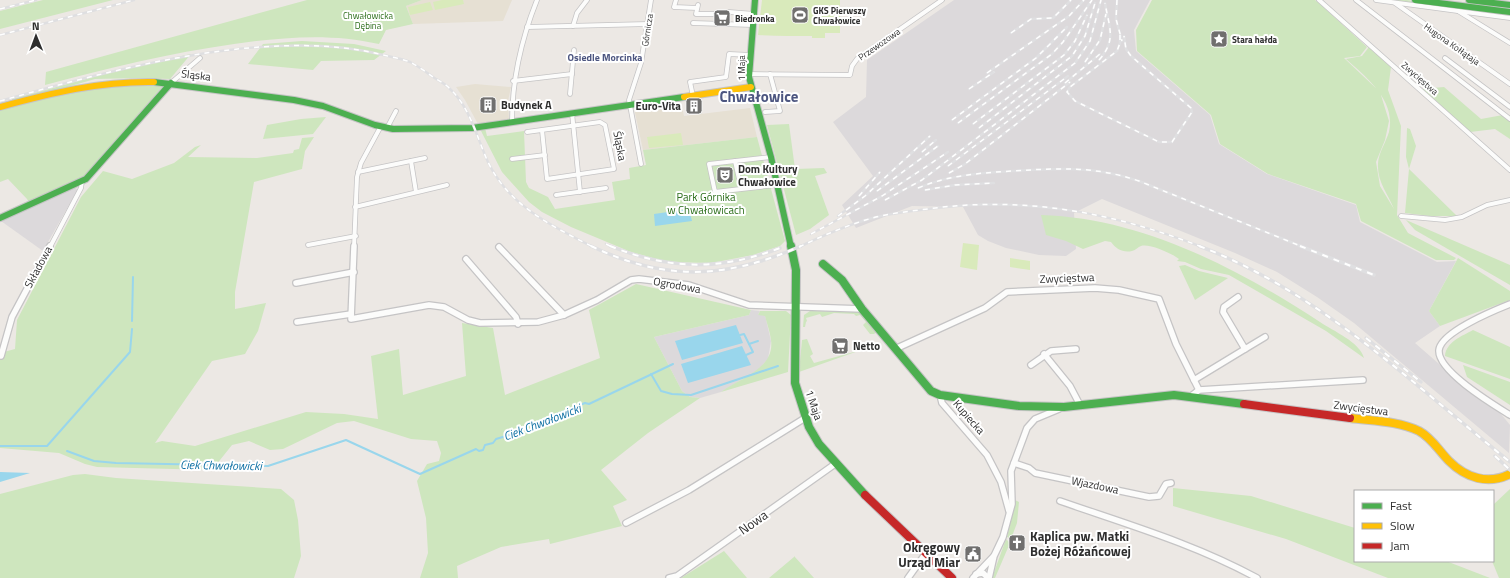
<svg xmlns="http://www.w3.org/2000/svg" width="1510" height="578" font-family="'Titillium Web',sans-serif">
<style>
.industrial{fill:#dcd9db}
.education{fill:#e6e0d3}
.green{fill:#cee6be}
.pitch{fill:#d9eabb}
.water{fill:#99d6ec}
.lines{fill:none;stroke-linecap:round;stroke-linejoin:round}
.stream{stroke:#99d6ec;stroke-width:2}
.street-far1-casing{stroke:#c5c4c5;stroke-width:5.5}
.street-casing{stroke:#c5c4c5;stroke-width:8}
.fast-far1-casing{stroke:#c5c4c5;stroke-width:8}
.fast-casing{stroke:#c5c4c5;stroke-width:10}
.slow-far1-casing{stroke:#c5c4c5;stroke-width:8}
.slow-casing{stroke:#c5c4c5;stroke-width:10}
.jam-casing{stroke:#c5c4c5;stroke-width:10}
.street-far1{stroke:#fcfcfb;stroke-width:4}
.street{stroke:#fcfcfb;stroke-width:5.5}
.fast-far1{stroke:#4caf50;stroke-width:6}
.fast{stroke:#4caf50;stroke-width:8}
.slow-far1{stroke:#ffc107;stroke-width:6}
.slow{stroke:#ffc107;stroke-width:8}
.jam{stroke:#c62828;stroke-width:8}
.rail-far1-casing{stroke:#dfdfe1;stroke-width:2.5}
.rail-casing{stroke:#dfdfe1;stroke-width:3.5}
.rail-far1{stroke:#fff;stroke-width:1.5;stroke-dasharray:5;stroke-linecap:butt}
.rail{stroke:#fff;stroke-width:2;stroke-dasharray:6;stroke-linecap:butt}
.labels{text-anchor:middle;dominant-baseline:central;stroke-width:4;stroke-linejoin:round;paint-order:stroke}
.far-poi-label{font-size:9px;font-weight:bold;fill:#2e2e2e;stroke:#fff;text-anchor:start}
.far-park-label{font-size:9px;fill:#2c6e1b;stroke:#fff}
.far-street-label{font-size:9px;fill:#2e2e2e;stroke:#fff}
.far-neighbourhood-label{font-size:10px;font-weight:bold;fill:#4d5680;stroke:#fff}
.street-label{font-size:11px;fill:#2e2e2e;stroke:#fff}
.poi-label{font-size:11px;font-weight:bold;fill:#2e2e2e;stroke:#fff;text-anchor:start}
.park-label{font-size:11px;fill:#2c6e1b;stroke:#fff}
.water-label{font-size:12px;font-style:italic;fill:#0d6fa3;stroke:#fff}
.near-street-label{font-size:13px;fill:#2e2e2e;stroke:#fff}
.near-poi-label{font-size:13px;font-weight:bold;fill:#2e2e2e;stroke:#fff;text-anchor:start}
.district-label{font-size:15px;font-weight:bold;fill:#4d5680;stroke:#fff}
</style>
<rect width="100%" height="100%" fill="#ece8e4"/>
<g class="industrial">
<polygon points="954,0 1150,0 1134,30 1136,51 1210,115 1219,144 1267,174 1356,205 1360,222 1437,262 1456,261 1429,311 1440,326 1415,343 1461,383 1497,409 1510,425 1509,453 1354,323 1317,297 1277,272 1235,253 1102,199 1074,213 1076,249 1066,256 1039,255 1006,248 988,241 978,235 963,207 912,206 856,228 842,205 873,176 833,122 866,97 867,60"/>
<polygon points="74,188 78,189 43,251 1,221"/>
<polygon points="751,310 760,311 758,315 765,315 771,341 768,359 758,370 721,392 700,398 690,397 682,391 654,337 749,315"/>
</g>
<g class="education">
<polygon points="422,0 512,0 503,21 413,24 406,6"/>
<polygon points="475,84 511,87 508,101 509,121 479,126 465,100 456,87"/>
<polygon points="681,102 684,116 750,108 757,137 643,150 634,108"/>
</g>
<g class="green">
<polygon points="43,0 113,0 0,29 0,11"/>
<path d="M 307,0 L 422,0 L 406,6 L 413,24 L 386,30 L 379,44 C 331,33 283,37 234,44 C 170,53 108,68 45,85 L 46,72 Z"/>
<path d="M 1152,0 L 1315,0 L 1319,3 L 1367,47 L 1360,56 L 1344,58 L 1380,92 L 1389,121 L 1385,140 L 1376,162 L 1380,186 L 1394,209 C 1388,194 1377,182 1378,164 C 1378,154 1386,142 1389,132 C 1396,100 1367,78 1346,59 L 1362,56 L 1369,47 L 1391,67 L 1388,90 L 1401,126 L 1397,215 L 1408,233 L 1456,258 L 1454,260 L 1436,260 L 1361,221 L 1356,204 L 1268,174 L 1220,144 L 1211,115 L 1137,51 L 1136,30 Z"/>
<polygon points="1380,0 1407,0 1510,14 1510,17"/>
<polygon points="302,41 354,44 386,51 374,60 321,61 313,70 248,64 263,44"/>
<polygon points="191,54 170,79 138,78 95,79 12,103 12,99 134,66"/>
<polygon points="102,84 157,84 163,86 83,178 30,204 27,199 8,179 0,182 0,109 60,93"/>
<polygon points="1444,87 1481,119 1503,115 1510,120 1510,139 1495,129 1470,132 1421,89"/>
<polygon points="326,117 313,134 263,139 267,125 301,119"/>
<polygon points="789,124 795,169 824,168 827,173 815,176 829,215 810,229 796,235 767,125"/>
<polygon points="485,128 487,136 524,131 526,182 529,188 548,197 555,209 615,200 612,182 630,179 629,168 646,165 643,150 757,137 785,241 780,246 753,255 711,263 667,262 631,252 571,227 542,212 529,202 502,172 480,129"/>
<polygon points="1407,128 1410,129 1416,146 1409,169 1457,216 1430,216 1405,213 1409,169 1406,157"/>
<polygon points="314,137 305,151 302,169 254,182 235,292 235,309 266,303 258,331 245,354 212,361 155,443 162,441 195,446 306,412 344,414 378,419 371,356 399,349 403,395 466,376 462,323 493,328 505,395 600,358 589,310 636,284 751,310 749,315 654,337 682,391 690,397 700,398 648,433 601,470 627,500 613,506 622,526 550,544 549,539 501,547 457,566 458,578 420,578 428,553 426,518 417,481 427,464 439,461 441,453 437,441 411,439 354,421 337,423 283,449 270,450 249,441 232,445 212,470 97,467 85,464 59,453 0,448 0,353 15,349 17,320 81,197 103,171 132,179 174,163 195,147 201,145 188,157 257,158 293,153 294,150 299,149 302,138"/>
<path d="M 1041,215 C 1142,218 1237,268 1320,322 C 1333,331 1360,342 1364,358 L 1326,331 L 1229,275 L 1201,269 L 1185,262 L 1177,261 L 1179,259 C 1173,254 1149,243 1141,246 C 1138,247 1136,250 1132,251 C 1123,253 1116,249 1111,242 L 1105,241 L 1083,249 L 1066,241 L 1046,235 Z"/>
<polygon points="1406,220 1510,265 1510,285 1415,230"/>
<polygon points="1458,258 1510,291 1510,300 1440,326 1429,311"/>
<polygon points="1185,265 1199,271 1228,278 1195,300 1179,266"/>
<path d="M 760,311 L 786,311 L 791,315 L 788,372 L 721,392 C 740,378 775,369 771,340 C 770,332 767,324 765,316 L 758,315 Z"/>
<polygon points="810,311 857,312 862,314 878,331 874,334 870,334 863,325 866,322 860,315 856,316 854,314 834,313 822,317 820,314 806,318 807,321 806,322 805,327 803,327 804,315"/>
<path d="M 1473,330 L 1510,347 L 1510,379 L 1445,356 C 1446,342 1462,336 1473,330 Z"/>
<polygon points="807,339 813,354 810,356 814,363 861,350 799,372 802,340"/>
<polygon points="1463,365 1510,382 1510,405 1467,377"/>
<polygon points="85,474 116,478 281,489 294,500 298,520 301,556 294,578 0,578 0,494 73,475"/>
<polygon points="1173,488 1251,496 1355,528 1355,561 1446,561 1490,578 1388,578 1286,539 1173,506"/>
<polygon points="1510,489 1510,578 1499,578 1492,561 1493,505"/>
<polygon points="1015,500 1019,502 1017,523 1011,539 1007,537"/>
<polygon points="1006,539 1010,543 995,578 992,578"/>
<polygon points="724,551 747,578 681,578"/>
<polygon points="794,556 814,578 769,578 794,557"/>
</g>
<g class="pitch">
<polygon points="442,0 463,0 464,4 435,10 433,2"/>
<path d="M 762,0 L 840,0 L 840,33 L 825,33 L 825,38 L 812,38 L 812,36 C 795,36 777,36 758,35 Z"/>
<polygon points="430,2 433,10 410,15 408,7"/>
<polygon points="681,133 683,145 649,148 647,137"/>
<polygon points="963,243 979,245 977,270 960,267"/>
<polygon points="1010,258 1030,261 1030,270 1010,267"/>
</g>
<g class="water">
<polygon points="689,209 692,221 655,226 654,214"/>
<polygon points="736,325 743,343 682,360 675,341"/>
<polygon points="742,346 751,365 688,383 681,364"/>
<polygon points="0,472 30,473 0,482"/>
</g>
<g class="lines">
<g class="stream">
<polyline points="132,321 133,277"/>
<polyline points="740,335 744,334 753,352 746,355"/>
<polyline points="749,344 758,341"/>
<polyline points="651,374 661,391 672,394 691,395 778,366"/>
<polyline points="0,446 47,446 130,352 132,329"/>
<polyline points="67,451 94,461 116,463 268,466 346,440 420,474 476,449 479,451 483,450 485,445 493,443 496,439 513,434 529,425 585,403 589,404 673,364"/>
</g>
<g class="street-far1-casing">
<g id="street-far1">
<polyline points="676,0 674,7 697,8"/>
<polyline points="1319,0 1510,170"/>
<polyline points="1356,0 1510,119"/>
<polyline points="1376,0 1510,18"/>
<polyline points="1395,3 1510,84"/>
<polyline points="698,5 696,14 728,14 729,12 754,14"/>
<polyline points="1458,11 1510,43"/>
<polyline points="693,23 753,25"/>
<polyline points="573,26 577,13 587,0"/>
<polyline points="527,27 648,24"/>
<polyline points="1445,58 1510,107"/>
<polyline points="749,74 850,75 852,66 857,59 942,0"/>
<polyline points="513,81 572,74"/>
<polyline points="171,83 200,58"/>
<polyline points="570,94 574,50"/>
<polyline points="693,96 690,82 726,77 729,54 750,55"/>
<polyline points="765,112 780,111 770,74"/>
<polyline points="572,113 580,192"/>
<path d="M 512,122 C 512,79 521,40 537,0"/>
<polyline points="387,128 396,111"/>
<polyline points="527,132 600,122 605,125 614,169 547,179 542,130"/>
<polyline points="771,157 709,164 715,192 776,185"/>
<polyline points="512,159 545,155"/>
<polyline points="411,161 416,192"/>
<polyline points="735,161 741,188"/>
<polyline points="641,164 629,100 641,63 651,0"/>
<polyline points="358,172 425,158"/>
<polyline points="556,195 606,188"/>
<polyline points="355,207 447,185"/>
<polyline points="1401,216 1445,220 1462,217 1487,205 1510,200"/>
<polyline points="308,245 356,236"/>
<polyline points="50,247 81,188 82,181"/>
<polyline points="354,247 357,177 361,163 381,126"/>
</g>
</g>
<g class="street-casing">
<g id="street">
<polyline points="354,246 351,319 429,305 444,307 468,320 480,323 538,322 564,315 597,300 631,280 639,279 689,285 749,305 862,309"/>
<polyline points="499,247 564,315"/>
<polyline points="466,259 516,317 518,324"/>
<polyline points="296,283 354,272"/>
<polyline points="1238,297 1224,307 1223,312 1245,349 1265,337"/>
<path d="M 1510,304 C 1495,310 1441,332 1439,350 C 1437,371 1494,405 1510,415"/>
<polyline points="297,322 351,314"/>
<polyline points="895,349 985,308 1007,292 1095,288 1119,290 1159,299 1176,344 1199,390"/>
<polyline points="1044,354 1070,386 1080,405"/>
<polyline points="1,356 12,317 50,246"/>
<polyline points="1031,365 1051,351 1076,349"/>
<polyline points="1194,380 1245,349"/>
<polyline points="940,395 942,403 987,455 1001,482 1009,511"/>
<polyline points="1190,397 1199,390 1363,380"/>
<polyline points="1014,463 1029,468 1035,473 1149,497 1159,496 1166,484 1171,483"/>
<path d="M 1060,501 C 1126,524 1195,544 1257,578"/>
<polyline points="626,523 689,490 805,418"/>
<polyline points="976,574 983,573 988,578"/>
<polyline points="669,578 677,576 835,464"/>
<polyline points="908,578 926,553"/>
<polyline points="973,578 993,557"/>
<polyline points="989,578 994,556 1003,537 1012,504 1011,471 1027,428 1035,419 1059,409"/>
</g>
</g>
<g class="fast-far1-casing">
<g id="fast-far1">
<polyline points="755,0 749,77 771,157 791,247"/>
<polyline points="1415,0 1510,12"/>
<polyline points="1469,0 1510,5"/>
<polyline points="154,82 294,100 323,106 375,125 393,129 472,128 684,97"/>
<polyline points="0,218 86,179 171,83"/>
</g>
</g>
<g class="fast-casing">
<g id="fast">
<polyline points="791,246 796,270 795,383 809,427 819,444 865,495"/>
<polyline points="823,264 842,280 862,309 931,391 940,395 1019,406 1064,407 1174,395 1244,404"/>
</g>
</g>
<g class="slow-far1-casing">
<g id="slow-far1">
<polyline points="684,97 751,87"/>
<path d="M 0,107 C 51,93 101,81 154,82"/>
</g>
</g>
<g class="slow-casing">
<path id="slow" d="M 1350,418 C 1373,421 1398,421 1419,431 C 1432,438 1439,451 1449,461 C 1466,478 1488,485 1510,474"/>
</g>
<g class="jam-casing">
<g id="jam">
<polyline points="1244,404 1350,418"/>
<polyline points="865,495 952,578"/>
</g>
</g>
<use href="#street-far1" class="street-far1"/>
<use href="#street" class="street"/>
<use href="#fast-far1" class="fast-far1"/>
<use href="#fast" class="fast"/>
<use href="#slow-far1" class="slow-far1"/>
<use href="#slow" class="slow"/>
<use href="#jam" class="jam"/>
<g class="rail-far1-casing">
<g id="rail-far1">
<polyline points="1117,0 1116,19 1122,41"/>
<polyline points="0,9 36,0"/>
<polyline points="1011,33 1031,19 1053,18 1071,0"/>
<polyline points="0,35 134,0"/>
<polyline points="1120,35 1120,43 1117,51 1070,87 1067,92 1075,101 1159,142 1172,142 1192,112 1191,108 1131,56 1126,49 1124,36"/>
<path d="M 1099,60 C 1117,40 1109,27 1105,3"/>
<polyline points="1085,62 1100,40 1106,14"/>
<polyline points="987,73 1069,16 1084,0"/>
<polyline points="1065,83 1100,54"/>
<polyline points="969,89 994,72"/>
<path d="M 0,101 C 112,70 269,26 383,55 C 392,57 402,59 410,62 C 418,66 426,72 433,77 C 439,81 446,84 450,89 C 470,107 477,138 488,162 C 509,206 552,226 593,247"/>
<polyline points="952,120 1036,58 1067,27"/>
<polyline points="958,123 1052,54 1063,42 1092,0"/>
<polyline points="973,124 1064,55 1075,41 1087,15"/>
<polyline points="979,128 1072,56 1085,36 1095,3"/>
<polyline points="922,152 936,140"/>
<polyline points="948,166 1068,76"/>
<polyline points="949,173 965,164 1070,82"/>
<path d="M 918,188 C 949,175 980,173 1013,171 C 1059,168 1095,166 1139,181 L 1303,247"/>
<polyline points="925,190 955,185 994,183"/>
<polyline points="877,191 938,146"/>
<polyline points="859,196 880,172"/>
<polyline points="885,200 922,180 1075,63 1090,41 1101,0"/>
<polyline points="838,216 865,196 930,136"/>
<polyline points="811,234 882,196 948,152"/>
<polyline points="606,244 612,247"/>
<path d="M 799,247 C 822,236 845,226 869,219 C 886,214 903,212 920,210 C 1020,195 1109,211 1202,247"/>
</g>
</g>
<g class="rail-casing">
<g id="rail">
<path d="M 591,246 C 666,282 726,279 801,246"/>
<path d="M 610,246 C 670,270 719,271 780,248"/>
<path d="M 1199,246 C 1318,291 1413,384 1510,462"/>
<polyline points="1300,246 1374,275"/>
<polyline points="1366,338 1421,382"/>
<polyline points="1495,456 1510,470"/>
</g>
</g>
<use href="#rail-far1" class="rail-far1"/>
<use href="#rail" class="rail"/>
</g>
<defs>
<g id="stadium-square" transform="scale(0.9)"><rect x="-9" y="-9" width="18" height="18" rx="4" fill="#706f6e" stroke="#fff"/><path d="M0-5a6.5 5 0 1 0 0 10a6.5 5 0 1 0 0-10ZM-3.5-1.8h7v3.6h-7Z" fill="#fff"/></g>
<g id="supermarket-square" transform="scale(0.9)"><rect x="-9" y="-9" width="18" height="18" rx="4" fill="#706f6e" stroke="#fff"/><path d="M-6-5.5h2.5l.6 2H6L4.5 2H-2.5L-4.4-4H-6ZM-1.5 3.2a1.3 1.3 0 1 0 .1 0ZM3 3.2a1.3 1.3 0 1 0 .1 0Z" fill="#fff"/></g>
<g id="sight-square" transform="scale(0.9)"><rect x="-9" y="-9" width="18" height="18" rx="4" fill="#706f6e" stroke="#fff"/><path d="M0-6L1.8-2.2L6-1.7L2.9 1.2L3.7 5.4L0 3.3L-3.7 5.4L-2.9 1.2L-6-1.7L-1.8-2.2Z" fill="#fff"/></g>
<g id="building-square" transform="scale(0.9)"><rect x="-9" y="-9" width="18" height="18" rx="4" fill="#706f6e" stroke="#fff"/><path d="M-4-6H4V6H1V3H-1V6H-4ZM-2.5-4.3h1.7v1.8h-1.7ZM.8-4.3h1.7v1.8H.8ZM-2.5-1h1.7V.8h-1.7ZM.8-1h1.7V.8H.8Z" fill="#fff"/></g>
<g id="theatre-square" transform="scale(0.9)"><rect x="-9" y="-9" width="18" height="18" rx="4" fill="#706f6e" stroke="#fff"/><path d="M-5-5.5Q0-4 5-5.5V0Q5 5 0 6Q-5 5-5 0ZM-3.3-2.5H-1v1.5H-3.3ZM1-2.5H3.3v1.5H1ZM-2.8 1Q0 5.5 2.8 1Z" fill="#fff"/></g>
<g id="church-square" transform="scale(0.9)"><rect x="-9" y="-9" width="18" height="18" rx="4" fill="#706f6e" stroke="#fff"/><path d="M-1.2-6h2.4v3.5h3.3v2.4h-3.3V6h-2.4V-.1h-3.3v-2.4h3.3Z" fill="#fff"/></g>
<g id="civic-square" transform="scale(0.9)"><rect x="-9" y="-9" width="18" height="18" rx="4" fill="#706f6e" stroke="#fff"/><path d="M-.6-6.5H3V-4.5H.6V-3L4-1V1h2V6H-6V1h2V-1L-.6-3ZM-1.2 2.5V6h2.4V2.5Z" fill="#fff"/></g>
</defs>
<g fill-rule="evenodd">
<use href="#stadium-square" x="800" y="15"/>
<use href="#supermarket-square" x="722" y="18"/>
<use href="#sight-square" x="1219" y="39"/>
<use href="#building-square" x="488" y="105"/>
<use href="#building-square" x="694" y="106"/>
<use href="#theatre-square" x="725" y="175"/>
<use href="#supermarket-square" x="840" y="346"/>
<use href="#church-square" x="1017" y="543"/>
<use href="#civic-square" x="973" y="554"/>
</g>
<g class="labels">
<g class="far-poi-label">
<text x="813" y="10">GKS Pierwszy<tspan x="813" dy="10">Chwałowice</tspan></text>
<text x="735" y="18">Biedronka</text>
<text x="1232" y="39">Stara hałda</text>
</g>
<g class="far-park-label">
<text x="368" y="15">Chwałowicka<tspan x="368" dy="10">Dębina</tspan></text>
</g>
<g class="far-street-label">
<text transform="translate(647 30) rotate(-81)">Górnicza</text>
<text transform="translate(879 44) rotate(-35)">Przewozowa</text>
<text transform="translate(1452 44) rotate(35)">Hugona Kołłątaja</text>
<text transform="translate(741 68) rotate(-90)">1 Maja</text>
<text transform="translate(1420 78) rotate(41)">Zwycięstwa</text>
</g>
<g class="far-neighbourhood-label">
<text x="605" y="57">Osiedle Morcinka</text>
</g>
<g class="street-label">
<text transform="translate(196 75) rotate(7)">Śląska</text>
<text transform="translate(620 146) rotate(79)">Śląska</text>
<text transform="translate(38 267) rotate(-62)">Składowa</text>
<text transform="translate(1067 278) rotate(-2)">Zwycięstwa</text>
<text transform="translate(677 285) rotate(10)">Ogrodowa</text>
<text transform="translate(814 405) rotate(71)">1 Maja</text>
<text transform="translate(1361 408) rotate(7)">Zwycięstwa</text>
<text transform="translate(969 417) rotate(49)">Kupiecka</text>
<text transform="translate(1095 485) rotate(12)">Wjazdowa</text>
</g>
<g class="poi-label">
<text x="501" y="105">Budynek A</text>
<text x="681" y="106" text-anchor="end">Euro-Vita</text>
<text x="738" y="169">Dom Kultury<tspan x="738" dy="13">Chwałowice</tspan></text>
<text x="853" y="346">Netto</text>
</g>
<g class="park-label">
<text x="706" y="197">Park Górnika<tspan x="706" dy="13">w Chwałowicach</tspan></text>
</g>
<g class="water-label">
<text transform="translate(542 422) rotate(-21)">Ciek Chwałowicki</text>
<text transform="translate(221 465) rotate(1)">Ciek Chwałowicki</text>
</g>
<g class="near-street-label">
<text transform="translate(753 522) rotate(-35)">Nowa</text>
</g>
<g class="near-poi-label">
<text x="1030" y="536">Kaplica pw. Matki<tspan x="1030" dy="15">Bożej Różańcowej</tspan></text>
<text x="960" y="547" text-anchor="end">Okręgowy<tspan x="960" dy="15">Urząd Miar</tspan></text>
</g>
<g class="district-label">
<text x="759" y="96">Chwałowice</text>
</g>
</g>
<rect x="1354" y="490" width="140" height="72" fill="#ffffff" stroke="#ababab"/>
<rect x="1362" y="503" width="20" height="6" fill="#4caf50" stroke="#ababab"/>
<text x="1390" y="510" font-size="12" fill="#2e2e2e">Fast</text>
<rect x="1362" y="523" width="20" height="6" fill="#ffc107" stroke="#ababab"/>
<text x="1390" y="530" font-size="12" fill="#2e2e2e">Slow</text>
<rect x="1362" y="543" width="20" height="6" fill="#c62828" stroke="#ababab"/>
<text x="1390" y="550" font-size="12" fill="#2e2e2e">Jam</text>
<g transform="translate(36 36) rotate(359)" stroke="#ffffff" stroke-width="3" paint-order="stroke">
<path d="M0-3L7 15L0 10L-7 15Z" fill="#2e2e2e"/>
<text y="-6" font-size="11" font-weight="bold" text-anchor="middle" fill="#2e2e2e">N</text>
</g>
</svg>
